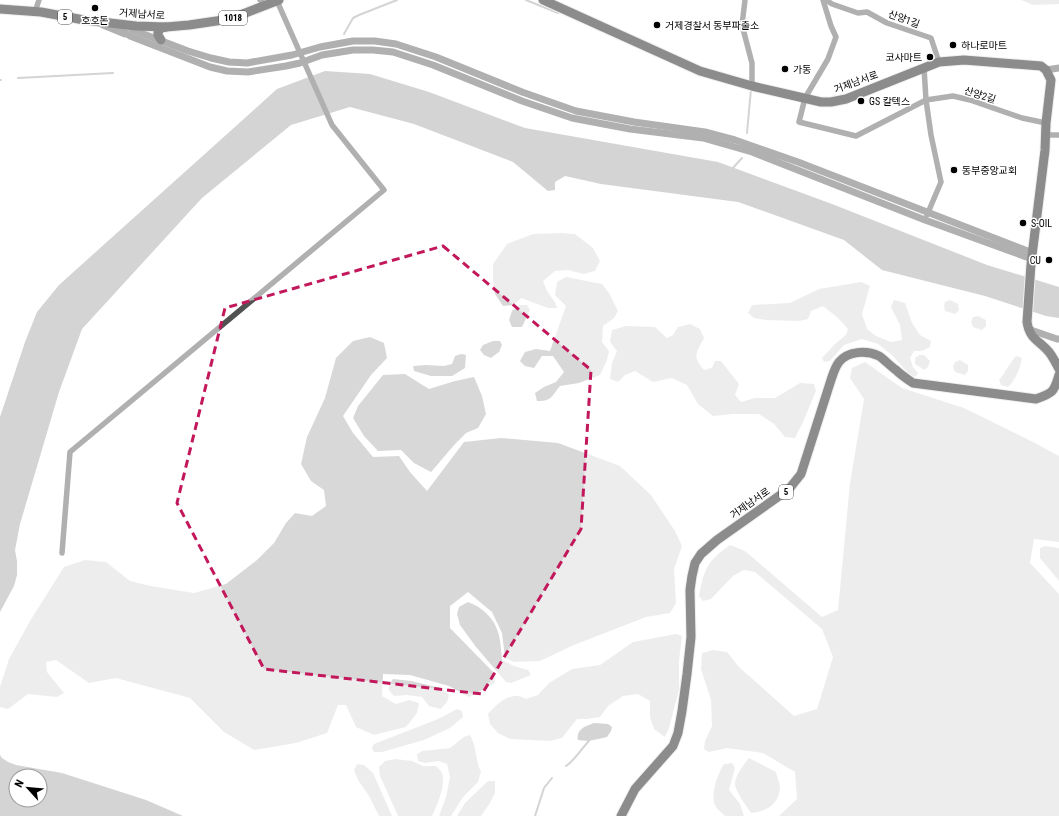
<svg xmlns="http://www.w3.org/2000/svg" width="1059" height="816" font-family="'Roboto Condensed','Noto Sans KR',sans-serif">
<style>
.green{fill:#d8d8d8}
.water{fill:#9f9f9f;fill-rule:evenodd}
.lines{fill:none;stroke-linecap:round;stroke-linejoin:round}
.stream{stroke:#9f9f9f;stroke-width:2}
.primary-casing{stroke:#dbdbdb;stroke-width:11}
.minor{stroke:#515151;stroke-width:5.5}
.tertiary{stroke:#515151;stroke-width:7}
.primary{stroke:#000;stroke-width:9}
.marked{fill:none;stroke:#c2185b;stroke-width:3;stroke-dasharray:8 5;stroke-linejoin:round}
.poi-dot{fill:#000;stroke:#fff;stroke-width:1.5}
.labels{text-anchor:middle;dominant-baseline:central;stroke-width:3;stroke-linejoin:round;paint-order:stroke}
.shield{fill:#fff;stroke:#4c4c4c;stroke-width:1}
.shield-label{font-size:9px;font-weight:bold;fill:#000}
.street-label{font-size:10px;fill:#000;stroke:#fff}
.poi-label{font-size:10px;fill:#000;stroke:#fff;text-anchor:start}
</style>
<rect width="100%" height="100%" fill="#fff"/>
<g class="green">
<polygon points="1021,0 1059,0 1059,4 1033,5"/>
<polygon points="559,233 575,234 593,248 600,261 595,271 584,274 568,270 555,271 543,281 547,291 555,302 557,308 548,308 521,298 514,305 503,306 495,294 493,280 493,264 507,244 533,234"/>
<path d="M 566,277 L 602,284 L 609,293 L 618,311 L 614,318 L 603,326 L 602,342 L 609,351 L 607,360 L 600,375 L 579,383 L 560,386 C 552,396 551,402 537,401 L 535,393 L 544,387 L 556,382 L 564,372 L 553,356 L 542,356 L 534,368 L 525,366 L 520,361 L 525,352 L 536,349 L 550,351 L 566,306 L 555,295 L 557,282 Z"/>
<polygon points="861,282 870,286 862,314 867,329 876,336 891,342 902,340 900,325 891,307 894,300 905,303 912,323 920,335 931,341 930,347 922,351 914,351 910,358 913,367 918,373 915,377 908,373 893,356 878,344 862,339 844,345 830,361 824,362 822,358 836,343 846,335 848,329 838,318 823,306 811,311 808,319 799,321 766,320 754,318 748,313 752,305 790,303 819,289"/>
<polygon points="950,300 958,304 959,310 955,314 945,311 944,306 945,302"/>
<polygon points="520,305 527,305 530,310 522,327 512,327 509,320 512,311"/>
<polygon points="978,316 986,320 986,326 982,330 973,327 971,322 973,317"/>
<path d="M 690,324 L 700,329 L 704,338 C 696,353 692,356 704,370 L 712,368 L 715,361 L 721,361 L 739,384 L 735,395 L 741,402 L 755,398 L 775,398 L 800,383 L 814,384 L 816,391 L 803,422 L 795,438 L 785,437 L 774,424 L 759,414 L 733,414 L 713,416 L 698,404 L 687,385 L 672,378 L 653,382 L 635,371 L 625,375 L 618,382 L 610,379 L 612,363 L 617,351 L 610,342 L 612,330 L 626,326 L 655,327 L 667,338 L 673,335 L 678,327 Z"/>
<polygon points="370,337 384,343 387,358 371,375 343,416 353,433 373,457 399,456 410,472 427,491 464,442 501,438 558,443 620,466 651,495 675,531 682,546 674,569 676,603 670,613 646,617 574,645 540,661 514,662 505,658 502,633 492,612 468,592 450,606 450,628 494,673 495,683 469,697 449,686 410,675 383,674 382,696 396,704 409,700 419,703 417,713 406,727 374,735 356,727 346,705 338,705 327,733 296,743 254,750 224,732 190,698 116,678 89,683 56,660 46,662 47,672 64,693 57,697 28,694 8,709 0,707 0,687 9,659 30,621 64,567 85,560 106,562 130,581 151,586 194,593 226,584 257,560 274,543 286,523 295,513 312,516 326,506 324,490 311,481 301,464 307,437 325,398 336,358 353,341"/>
<polygon points="493,341 500,341 502,345 499,352 491,358 484,355 480,350 483,345"/>
<polygon points="461,354 466,355 465,368 452,376 431,376 414,371 413,366 426,365 444,366 452,364 455,356"/>
<polygon points="919,355 924,355 930,361 928,367 924,370 915,364 915,358"/>
<path d="M 1016,356 L 1022,358 C 1020,368 1016,380 1008,387 L 1001,385 L 999,380 C 1005,373 1009,364 1016,356 Z"/>
<polygon points="960,360 968,365 968,371 965,375 955,372 953,367 955,362"/>
<path d="M 865,362 L 902,388 L 964,408 L 1033,442 L 1059,456 L 1059,542 L 1034,539 L 1030,563 L 1059,594 L 1059,816 L 779,816 L 797,799 L 795,772 L 763,753 L 727,748 L 709,752 L 704,749 L 705,741 L 712,726 L 711,700 L 701,669 L 702,653 L 713,650 L 727,652 L 739,667 L 794,716 L 817,709 L 833,657 L 822,629 L 755,572 L 744,570 L 733,576 L 711,599 L 703,601 L 699,596 C 704,569 707,561 730,545 L 745,551 L 822,617 L 838,610 L 850,483 L 864,399 L 850,378 L 852,368 Z"/>
<polygon points="405,374 429,389 455,381 474,377 482,396 486,414 478,428 466,433 455,444 431,472 414,463 401,450 378,451 364,436 353,418 358,406 383,375"/>
<polygon points="1045,546 1059,548 1059,581 1040,558 1040,548"/>
<path d="M 468,602 C 482,607 494,618 498,632 C 501,641 501,651 502,660 L 514,666 L 528,670 L 531,675 L 511,683 L 506,682 L 476,647 L 460,625 L 457,614 L 459,607 Z"/>
<path d="M 676,634 L 682,636 L 679,661 L 679,690 L 669,728 L 665,737 L 654,729 L 650,717 L 650,701 L 638,694 L 623,696 L 608,706 L 600,717 L 586,719 L 577,719 L 562,738 L 550,741 L 510,739 L 498,733 L 490,724 L 488,714 C 495,706 506,695 517,696 C 520,696 524,698 526,699 L 538,695 L 549,683 L 572,669 L 600,665 L 633,642 Z"/>
<path d="M 393,679 L 411,681 L 441,688 L 449,695 L 447,702 L 441,709 L 429,706 L 422,697 L 407,695 L 394,696 C 387,689 387,687 393,679 Z"/>
<polygon points="457,709 462,711 463,717 450,728 424,740 382,752 374,752 372,748 374,744 438,719"/>
<path d="M 470,735 C 477,748 475,759 481,772 L 478,782 L 463,797 L 451,816 L 439,816 L 446,797 L 450,777 L 447,764 L 439,761 L 425,763 L 418,761 L 417,754 L 422,751 L 450,748 L 464,737 Z"/>
<path d="M 749,758 L 776,772 C 777,777 780,783 780,788 C 779,804 766,812 751,813 C 747,807 736,792 735,785 C 734,777 744,764 749,758 Z"/>
<path d="M 395,759 L 412,761 L 423,766 L 436,766 C 438,768 441,771 442,773 C 446,785 437,806 432,816 L 398,816 L 380,776 L 379,767 L 385,761 Z"/>
<path d="M 732,763 L 735,768 L 729,790 L 740,804 L 744,816 L 725,816 C 722,813 718,810 716,807 C 709,796 718,773 724,764 Z"/>
<polygon points="357,764 364,765 373,773 392,816 379,816 369,796 358,780 354,770"/>
<polygon points="488,781 495,781 495,793 490,803 481,816 457,816 465,803"/>
</g>
<g class="water">
<polygon points="325,71 370,74 429,92 525,128 718,162 832,204 987,265 1059,287 1059,318 1046,316 985,296 882,270 844,240 738,202 601,184 565,176 555,182 555,190 548,191 513,162 414,124 350,107 291,125 202,198 82,329 59,392 20,524 15,550 17,561 17,575 14,586 0,612 0,417 25,342 37,312 59,285 277,89"/>
<path d="M 594,723 L 608,724 L 612,727 L 611,731 L 607,737 L 589,741 L 578,740 C 576,729 586,726 594,723 Z"/>
<path d="M 0,755 L 2,758 L 8,762 L 16,765 L 62,773 L 146,800 L 183,816 L 0,816 ZM 16,776 L 40,776 L 40,800 L 16,800 Z"/>
</g>
<g class="lines">
<g class="stream">
<polyline points="526,0 558,13"/>
<polyline points="344,34 353,18 359,15 397,0"/>
<polyline points="18,78 113,73"/>
<polyline points="0,80 1,80"/>
<polyline points="747,133 751,89"/>
<polyline points="732,169 742,158"/>
<path d="M 566,766 C 575,760 581,749 589,741"/>
<polyline points="535,816 544,788 552,778"/>
</g>
<g class="primary-casing">
<g id="primary">
<path d="M 543,0 L 700,71 L 752,86 L 821,102 L 831,102 L 846,99 L 939,62 L 964,60 L 1041,66 L 1046,70 L 1051,80 L 1046,123 L 1045,150 L 1031,264 L 1027,322 C 1030,340 1039,340 1049,352 C 1053,357 1056,363 1059,369"/>
<polyline points="0,9 41,12 84,20 136,26 166,27 189,25 230,19 279,0"/>
<polyline points="161,40 158,35 158,32 161,28 166,27"/>
<path d="M 621,816 L 635,789 L 673,746 L 678,733 L 682,711 L 687,674 L 691,637 L 690,590 L 692,576 L 695,563 L 701,554 L 717,540 L 789,489 L 801,474 L 831,380 C 833,374 835,367 839,362 C 848,351 866,350 879,356 C 885,360 890,366 896,370 C 901,375 907,379 913,383 L 1036,399 C 1053,393 1054,392 1059,375"/>
</g>
</g>
<g class="minor">
<polyline points="260,0 266,5"/>
<polyline points="745,0 742,25 752,63 752,86"/>
<polyline points="823,0 831,26 836,37 828,59 805,98 799,122 856,136 926,100 953,96 970,100 1022,118 1046,123"/>
<polyline points="826,0 832,4 858,13 867,12 887,23 931,38 939,62"/>
<polyline points="35,12 39,0"/>
<polyline points="924,68 926,100 931,135 941,182 927,215"/>
<polyline points="1046,135 1059,135"/>
<polyline points="62,553 70,452 384,190 332,125 277,1"/>
</g>
<g class="tertiary">
<polyline points="119,24 122,30 130,36 210,67 227,71 248,72 286,66 300,63 322,55 353,50 373,50 393,52 433,65 522,101 572,118 630,129 703,138 752,152 925,220 1032,259"/>
<polyline points="103,25 125,34"/>
<polyline points="130,25 131,28 133,30 188,51 211,58 229,62 247,63 292,55 320,47 353,41 375,41 396,44 436,57 522,92 576,111 634,122 705,132 735,140 798,162 1033,253"/>
<polyline points="1046,70 1059,68"/>
<polyline points="1028,329 1057,339 1059,339"/>
</g>
<use href="#primary" class="primary"/>
</g>
<path d="M0 0H1059V816H0ZM 443,246 L 591,370 L 581,529 L 482,694 L 264,669 L 177,503 L 225,308 Z" fill="#fff" fill-opacity=".55" fill-rule="evenodd"/>
<path class="marked" d="M 443,246 L 591,370 L 581,529 L 482,694 L 264,669 L 177,503 L 225,308 Z"/>
<g class="poi-dot">
<circle cx="95" cy="8" r="4"/>
<circle cx="657" cy="25" r="4"/>
<circle cx="953" cy="45" r="4"/>
<circle cx="930" cy="57" r="4"/>
<circle cx="785" cy="69" r="4"/>
<circle cx="861" cy="101" r="4"/>
<circle cx="954" cy="170" r="4"/>
<circle cx="1023" cy="223" r="4"/>
<circle cx="1049" cy="260" r="4"/>
</g>
<g class="labels">
<g class="shield">
<rect x="58" y="10" width="14" height="14" rx="3"/>
<rect x="219" y="11" width="28" height="14" rx="3"/>
<rect x="779" y="485" width="14" height="14" rx="3"/>
</g>
<g class="shield-label">
<text x="65" y="17">5</text>
<text x="233" y="18">1018</text>
<text x="786" y="492">5</text>
</g>
<g class="street-label">
<text transform="translate(142 14) rotate(4)">거제남서로</text>
<text transform="translate(904 19) rotate(20)">산양1길</text>
<text transform="translate(856 82) rotate(-20)">거제남서로</text>
<text transform="translate(980 95) rotate(17)">산양2길</text>
<text transform="translate(750 503) rotate(-35)">거제남서로</text>
</g>
<g class="poi-label">
<text x="95" y="20" text-anchor="middle">호호돈</text>
<text x="665" y="25">거제경찰서 동부파출소</text>
<text x="961" y="45">하나로마트</text>
<text x="922" y="57" text-anchor="end">코사마트</text>
<text x="793" y="69">가동</text>
<text x="869" y="101">GS 칼텍스</text>
<text x="962" y="170">동부중앙교회</text>
<text x="1031" y="223">S-OIL</text>
<text x="1041" y="260" text-anchor="end">CU</text>
</g>
</g>
<g transform="translate(28 788) rotate(297)"><circle r="19" fill="#ffffff" stroke="#999999"/>
<path d="M0-3L7 15L0 10L-7 15Z" fill="#000000"/>
<text y="-6" font-size="11" font-weight="bold" text-anchor="middle" fill="#000000">N</text>
</g>
</svg>
